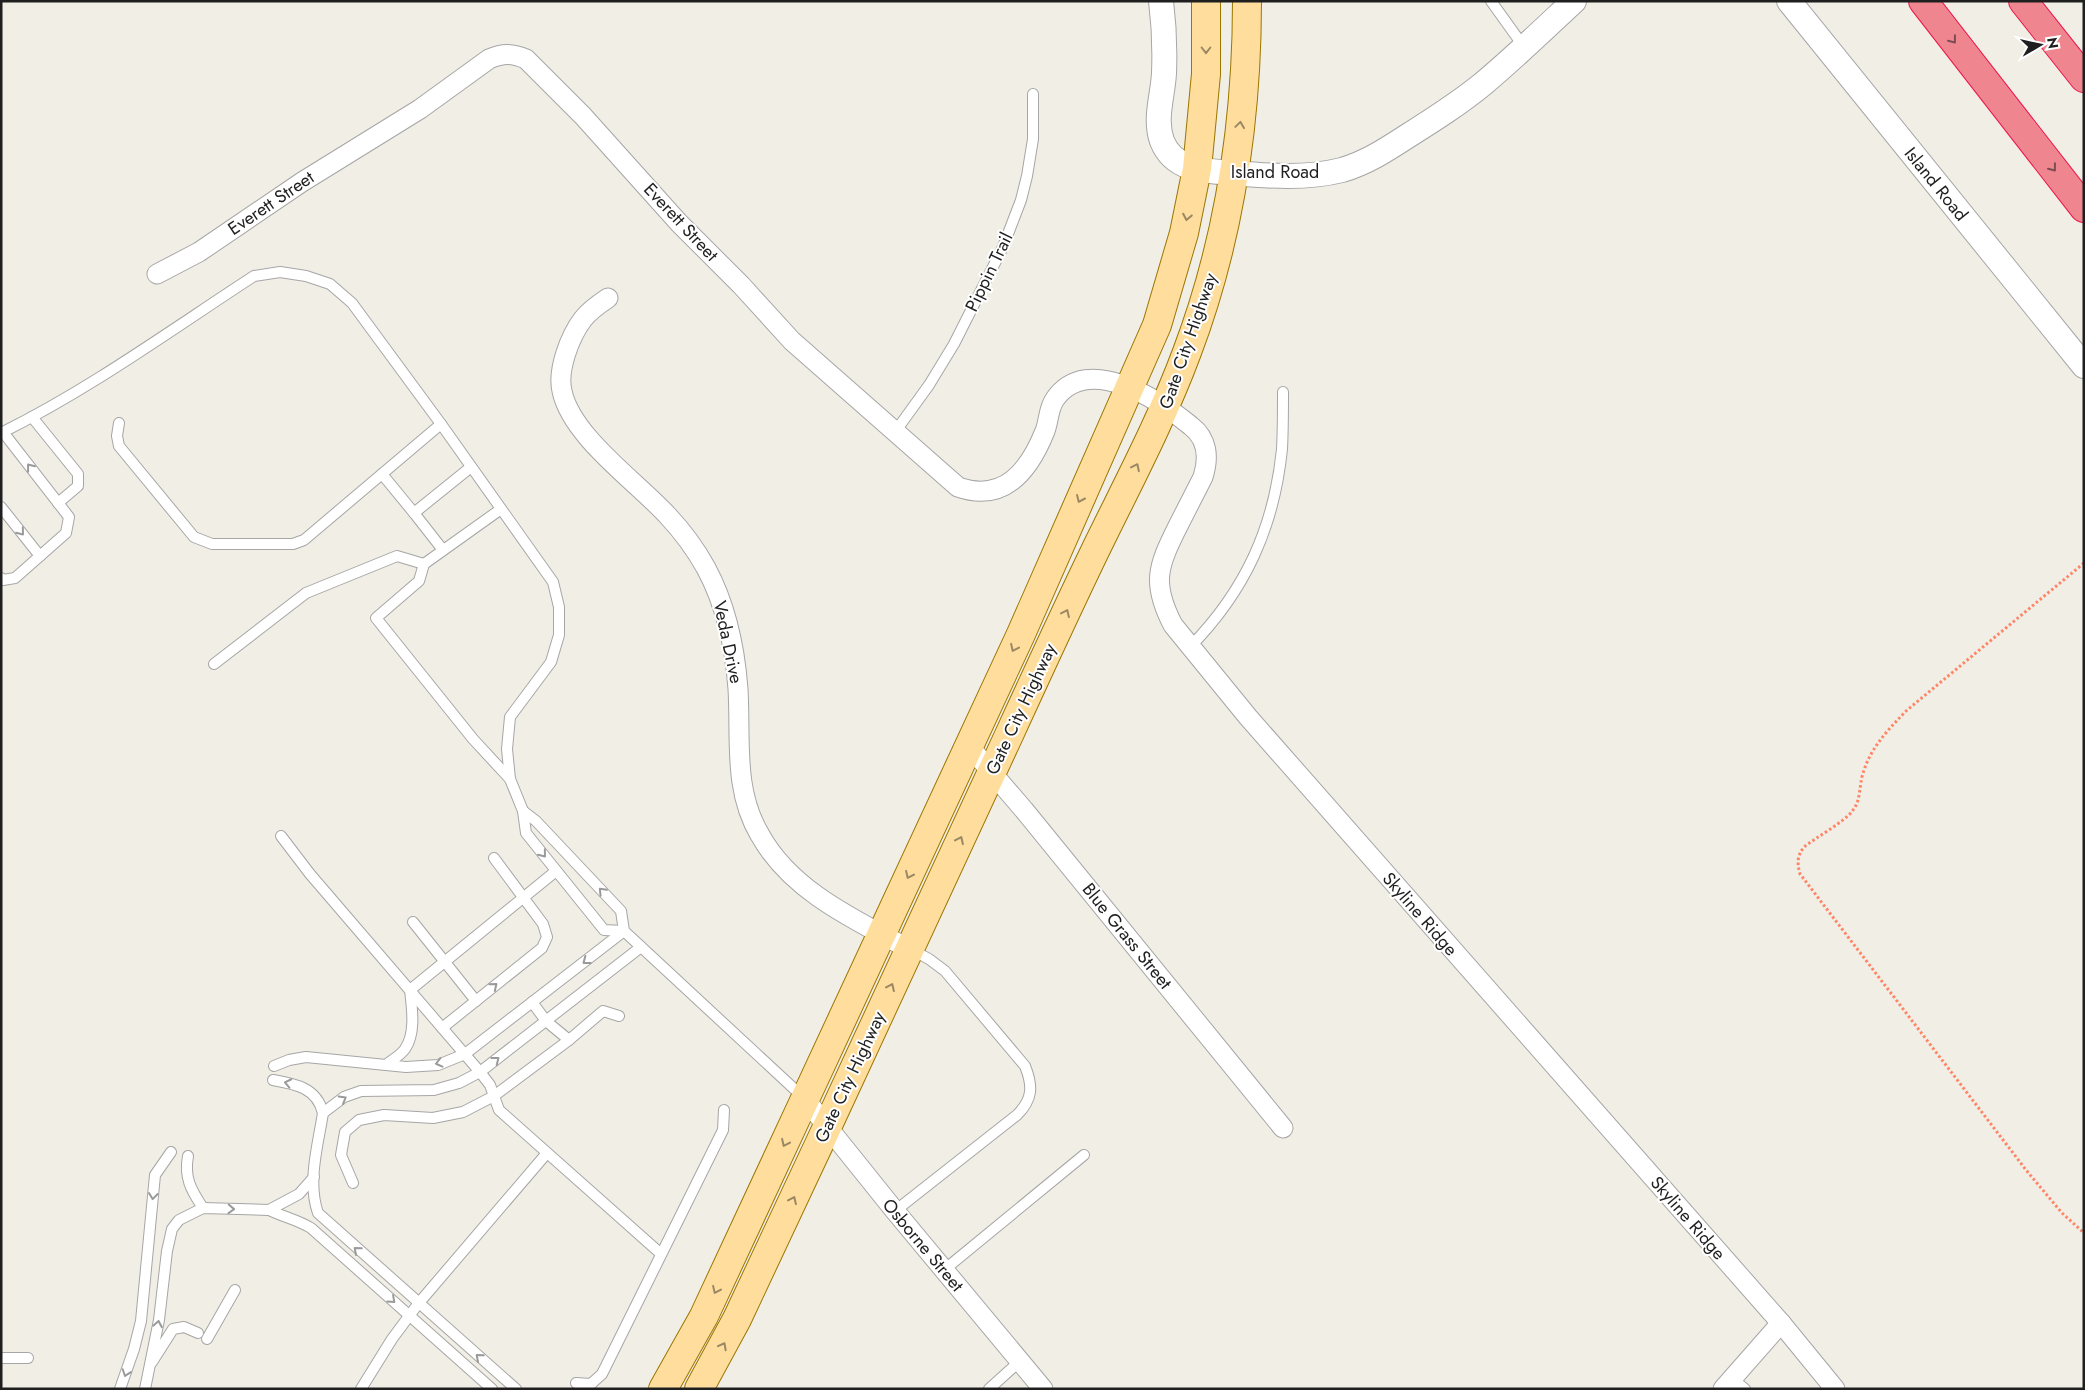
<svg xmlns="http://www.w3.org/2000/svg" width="2085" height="1390" font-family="Jost,sans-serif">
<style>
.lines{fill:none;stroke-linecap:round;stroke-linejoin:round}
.service-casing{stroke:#a6a6a6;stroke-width:12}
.minor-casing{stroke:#a6a6a6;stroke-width:21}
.tertiary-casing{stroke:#a6a6a6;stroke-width:26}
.primary-casing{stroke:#9b7600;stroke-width:30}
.motorway-casing{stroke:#eb154b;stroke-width:30}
.path{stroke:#ff8568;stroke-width:3;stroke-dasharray:2.5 2.5;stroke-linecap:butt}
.service{stroke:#fff;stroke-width:10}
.minor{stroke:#fff;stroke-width:19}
.tertiary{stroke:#fff;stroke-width:24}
.primary{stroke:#ffdd9c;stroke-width:28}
.motorway{stroke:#ef868f;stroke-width:28}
.oneway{stroke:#7d4d51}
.oneway2{stroke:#9a8864}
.oneway3{stroke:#9a9a9a}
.labels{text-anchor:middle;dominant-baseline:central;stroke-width:4;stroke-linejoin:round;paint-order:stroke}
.street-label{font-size:18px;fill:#1f1f1f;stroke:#fff}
</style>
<rect width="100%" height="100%" fill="#f1eee5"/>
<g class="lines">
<g class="service-casing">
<g id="service">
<polyline points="1491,1 1524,47"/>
<polyline points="32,417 78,474 78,486 58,503"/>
<polyline points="119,423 117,436 119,446 194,537 212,544 293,544 304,540 441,424"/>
<polyline points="895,432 929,385 954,344 1003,247 1021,200 1027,176 1033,139 1033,94"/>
<path d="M 1,433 C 90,389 171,330 254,276 L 280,272 L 306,276 L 330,284 L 352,303 L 441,424 L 553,582 L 559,607 L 559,635 L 551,662 L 510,717 L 507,749 L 510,779 L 523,811 L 526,833 L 604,930 L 624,931"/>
<polyline points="382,474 414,513 471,467"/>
<polyline points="1,507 40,556"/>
<polyline points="501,509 424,564 419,581 376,618 473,739 510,779"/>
<polyline points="414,513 443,550"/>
<polyline points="1,578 3,580 15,578 66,533 69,517 3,432"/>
<path d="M 1190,647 C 1245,591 1274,528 1282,449 C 1283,430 1283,411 1283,392"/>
<polyline points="214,664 306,593 397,556 424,564"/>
<polyline points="523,811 536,821 621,911 624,931 804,1098"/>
<polyline points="281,836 310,874 480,1072 490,1085 499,1110 660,1253"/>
<polyline points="413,922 476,1001"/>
<polyline points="532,1002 546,1021 569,1040"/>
<polyline points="442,1028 542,948 547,937 543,924 494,858"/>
<path d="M 386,1065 C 392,1060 401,1055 405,1049 C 416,1033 412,1008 410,990 L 556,871"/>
<polyline points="274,1066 289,1060 306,1057 406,1067 438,1065 465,1054 624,931"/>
<path d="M 273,1080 C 296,1084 317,1088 323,1113"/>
<path d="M 188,1156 C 184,1178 191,1190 203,1208"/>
<polyline points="353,1183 341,1155 345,1132 359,1120 384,1115 433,1118 463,1112 494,1096 569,1040 603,1011 619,1016"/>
<path d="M 269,1210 C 284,1217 298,1220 311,1228 L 492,1389"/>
<path d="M 895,1211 L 1017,1115 C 1033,1099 1033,1086 1025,1066 L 945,971 L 929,959 L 910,949"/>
<polyline points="944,1270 1084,1155"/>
<polyline points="207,1339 235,1290"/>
<polyline points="1,1358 28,1358"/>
<polyline points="152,1362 173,1329 184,1327 198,1333"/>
<polyline points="1732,1378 1745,1389"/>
<polyline points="576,1383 591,1384 602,1374 723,1130 724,1110"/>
<polyline points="120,1389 134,1349 141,1321 155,1175 171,1152"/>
<polyline points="145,1389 159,1320 167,1251 172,1229 179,1220 203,1208 269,1210 299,1194 314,1177"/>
<polyline points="361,1389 392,1339 418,1304 547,1153"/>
<path d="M 516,1389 L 318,1213 C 307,1182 318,1145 323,1113 L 344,1097 L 361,1091 L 434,1090 L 459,1083 L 480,1072 L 641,947"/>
<polyline points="989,1389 1020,1361"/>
</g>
</g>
<g class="minor-casing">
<g id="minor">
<path d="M 157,274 L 199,252 L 302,182 L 420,109 L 489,59 C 503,53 512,53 526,59 L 583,116 L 679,223 L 741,285 L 792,341 L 958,487 C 1004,503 1029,471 1045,431 C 1049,421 1048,409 1055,399 C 1088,352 1159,400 1191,426 C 1208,439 1209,458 1203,477 C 1195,493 1186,510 1178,526 C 1158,566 1151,583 1173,625 L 1248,717 L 1781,1323 L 1835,1389"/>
<path d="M 608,298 C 599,304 589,311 583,319 C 570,336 557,370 562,391 C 571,436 637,482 668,516 C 683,532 696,550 706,568 C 726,605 735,648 738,689 C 741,739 733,790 760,835 C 791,891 855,920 909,949"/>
<polyline points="969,746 1024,810 1283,1128"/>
<polyline points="805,1099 895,1211 1043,1389"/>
<polyline points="1723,1389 1781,1323"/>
</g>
</g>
<g class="tertiary-casing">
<g id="tertiary">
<path d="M 1161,1 C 1164,25 1165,49 1164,73 C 1163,95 1154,119 1162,141 C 1174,171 1205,171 1233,173 C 1269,176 1306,179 1342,170 C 1366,163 1386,150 1406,137 C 1433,120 1460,103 1484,83 C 1515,57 1544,29 1574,1"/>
<polyline points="1789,1 2084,366"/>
</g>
</g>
<g class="primary-casing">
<g id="primary">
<polyline points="663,1389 704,1316 805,1099 1021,634 1157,325 1184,233 1197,169 1206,74 1206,1"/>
<path d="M 699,1389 L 737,1319 C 829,1125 918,930 1009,735 C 1037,674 1065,613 1094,553 C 1126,487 1161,422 1187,352 C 1229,241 1247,120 1247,1"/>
</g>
</g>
<g class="motorway-casing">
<g id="motorway">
<polyline points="1923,1 2084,208"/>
<polyline points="2023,1 2084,78"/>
</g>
</g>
<path class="path" d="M 2084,563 L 1906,711 C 1888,730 1871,747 1863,773 C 1859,786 1861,800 1853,810 C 1846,821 1815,838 1804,847 C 1797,856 1797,863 1800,874 L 2026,1170 L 2062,1213 L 2084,1233"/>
<use href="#service" class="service"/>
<use href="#minor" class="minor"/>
<use href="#tertiary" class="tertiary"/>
<use href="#primary" class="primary"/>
<use href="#motorway" class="motorway"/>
</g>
<defs><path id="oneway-chevron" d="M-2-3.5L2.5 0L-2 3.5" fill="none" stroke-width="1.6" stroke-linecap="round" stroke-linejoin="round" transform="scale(1.25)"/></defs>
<g class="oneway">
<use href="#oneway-chevron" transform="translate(1953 40) rotate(52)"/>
<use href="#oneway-chevron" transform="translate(2053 168) rotate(52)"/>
</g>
<g class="oneway2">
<use href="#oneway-chevron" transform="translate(1206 50) rotate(90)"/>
<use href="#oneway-chevron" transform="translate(1240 125) rotate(-82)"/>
<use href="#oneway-chevron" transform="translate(1187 217) rotate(101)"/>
<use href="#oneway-chevron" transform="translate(1136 467) rotate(-64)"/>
<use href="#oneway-chevron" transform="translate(1080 499) rotate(114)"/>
<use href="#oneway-chevron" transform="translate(1066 613) rotate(-65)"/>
<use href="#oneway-chevron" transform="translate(1014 648) rotate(115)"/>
<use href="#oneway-chevron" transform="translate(960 840) rotate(-65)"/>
<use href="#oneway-chevron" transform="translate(909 875) rotate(115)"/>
<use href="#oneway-chevron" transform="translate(891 987) rotate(-65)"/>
<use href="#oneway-chevron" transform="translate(785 1143) rotate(115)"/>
<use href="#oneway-chevron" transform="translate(793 1200) rotate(-65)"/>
<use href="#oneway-chevron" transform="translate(716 1290) rotate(115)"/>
<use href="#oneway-chevron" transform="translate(723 1346) rotate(-62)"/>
</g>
<g class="oneway3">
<use href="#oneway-chevron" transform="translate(30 467) rotate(-128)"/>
<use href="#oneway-chevron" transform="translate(21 532) rotate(51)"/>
<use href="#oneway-chevron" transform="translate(543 854) rotate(51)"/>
<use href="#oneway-chevron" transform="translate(602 891) rotate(-134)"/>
<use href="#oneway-chevron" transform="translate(586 961) rotate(143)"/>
<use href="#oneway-chevron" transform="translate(494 986) rotate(-39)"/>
<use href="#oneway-chevron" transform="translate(496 1060) rotate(-38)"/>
<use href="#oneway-chevron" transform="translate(439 1063) rotate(166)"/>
<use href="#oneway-chevron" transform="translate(288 1083) rotate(-168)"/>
<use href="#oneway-chevron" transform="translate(343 1099) rotate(-30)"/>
<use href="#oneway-chevron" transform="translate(153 1196) rotate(97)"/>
<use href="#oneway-chevron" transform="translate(231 1209) rotate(2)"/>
<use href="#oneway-chevron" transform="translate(357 1250) rotate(-139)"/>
<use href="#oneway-chevron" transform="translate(392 1300) rotate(42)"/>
<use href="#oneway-chevron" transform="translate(158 1324) rotate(-80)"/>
<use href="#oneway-chevron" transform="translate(479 1357) rotate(-139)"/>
<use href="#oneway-chevron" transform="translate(126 1373) rotate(109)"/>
</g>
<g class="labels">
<g class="street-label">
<text x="1275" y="172">Island Road</text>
<text transform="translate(1936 184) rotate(51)">Island Road</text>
<text transform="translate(271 203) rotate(-34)">Everett Street</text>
<text transform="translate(681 222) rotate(47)">Everett Street</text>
<text transform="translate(989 272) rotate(-64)">Pippin Trail</text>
<text transform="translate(1188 341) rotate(-71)">Gate City Highway</text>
<text transform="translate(728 642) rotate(78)">Veda Drive</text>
<text transform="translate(1021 709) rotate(-65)">Gate City Highway</text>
<text transform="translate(1420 914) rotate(49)">Skyline Ridge</text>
<text transform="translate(1127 936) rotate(51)">Blue Grass Street</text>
<text transform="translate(850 1077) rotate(-65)">Gate City Highway</text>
<text transform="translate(1688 1218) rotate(49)">Skyline Ridge</text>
<text transform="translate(923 1245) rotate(50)">Osborne Street</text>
</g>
</g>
<rect width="2085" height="1390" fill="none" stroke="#1f1f1f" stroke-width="5"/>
<g transform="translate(2040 45) rotate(81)" stroke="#ffffff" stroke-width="4" paint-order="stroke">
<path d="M0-4L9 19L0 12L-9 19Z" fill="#1f1f1f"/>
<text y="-8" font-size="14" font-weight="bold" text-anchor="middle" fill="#1f1f1f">N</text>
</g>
</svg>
